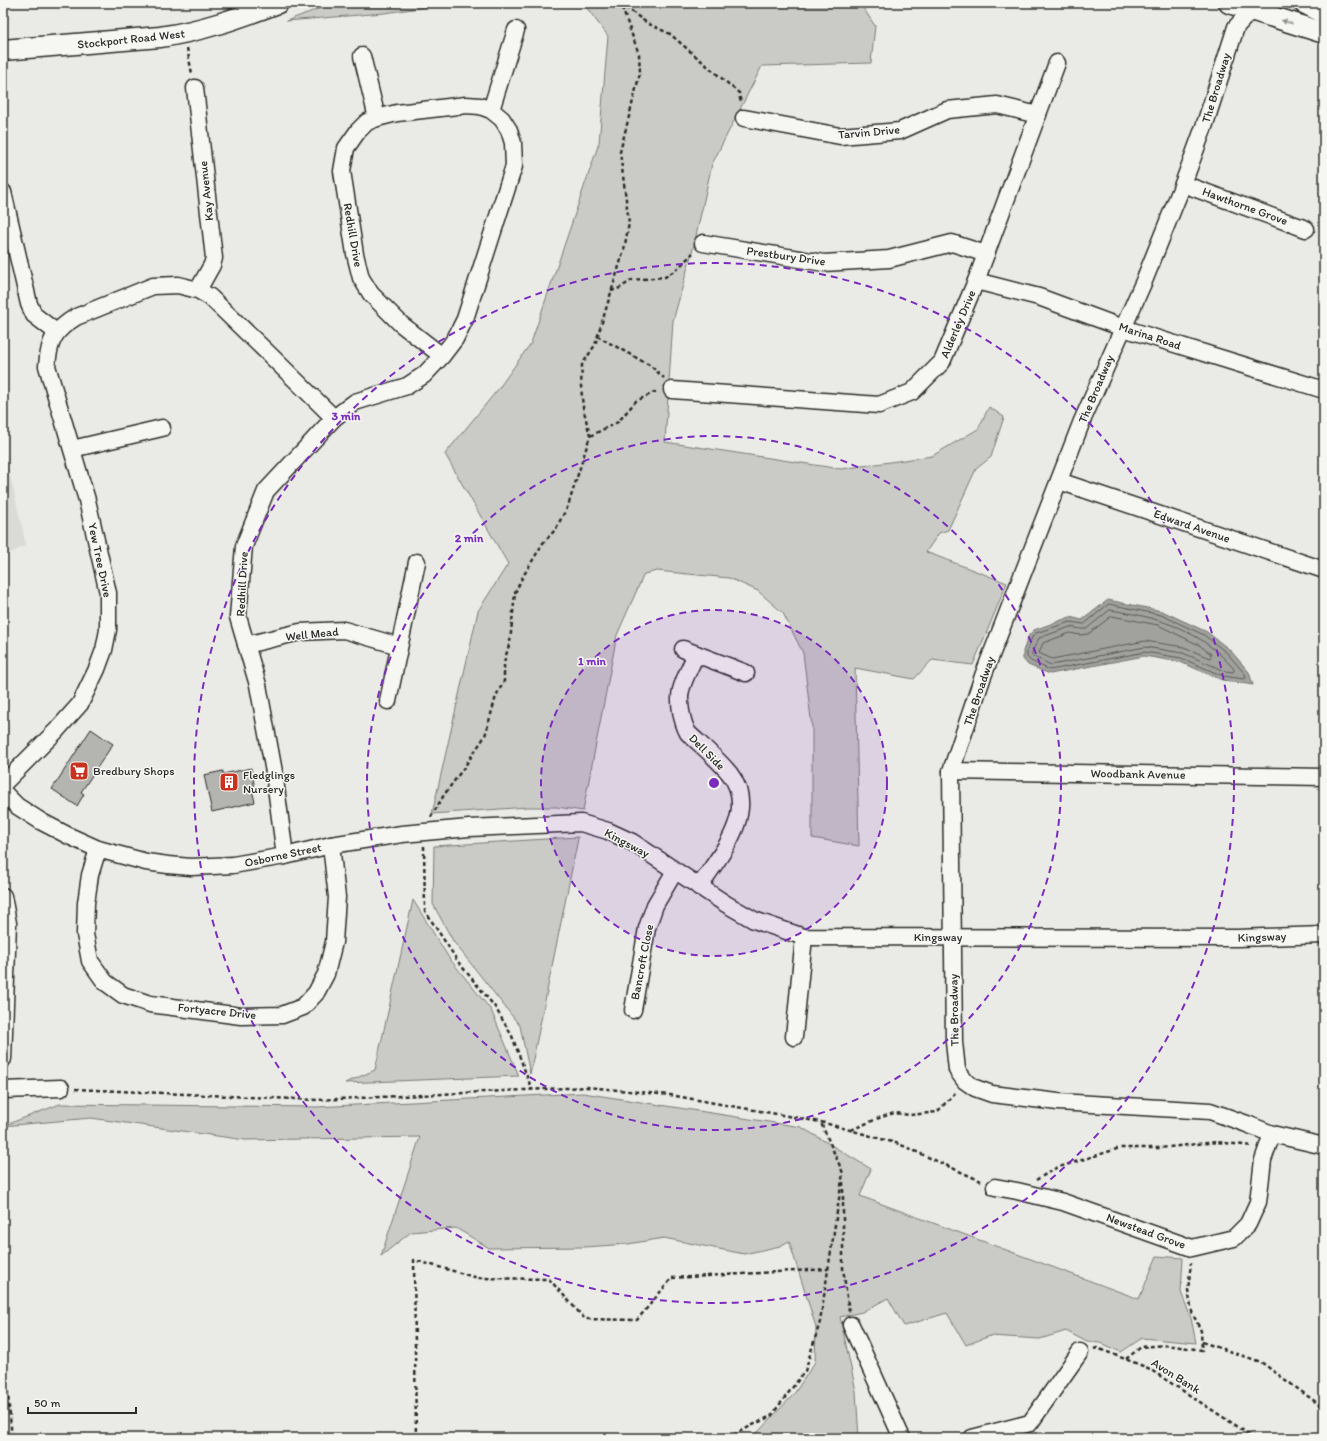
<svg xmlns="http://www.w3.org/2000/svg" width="1327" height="1441" font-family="Itim,sans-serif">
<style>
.built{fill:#dadad6}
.green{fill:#cacac7;stroke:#7a7a79}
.water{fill:#a1a19e;stroke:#727270}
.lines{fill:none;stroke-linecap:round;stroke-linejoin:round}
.shore{stroke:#5a5a59;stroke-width:1}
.building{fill:#b4b4b1;stroke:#2b2b2b}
.minor-casing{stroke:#2b2b2b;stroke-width:19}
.major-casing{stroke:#2b2b2b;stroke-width:23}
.path{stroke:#2b2b2b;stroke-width:2.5;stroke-dasharray:4 3;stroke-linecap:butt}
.minor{stroke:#f6f6f2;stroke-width:16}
.major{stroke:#f6f6f2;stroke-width:20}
.oneway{fill:#90908e}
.ring{fill:none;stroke:#7b2cbf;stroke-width:2;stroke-dasharray:7 5}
.labels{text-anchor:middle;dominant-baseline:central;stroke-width:3;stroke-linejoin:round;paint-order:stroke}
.street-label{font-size:12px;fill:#2b2b2b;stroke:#f6f6f2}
.poi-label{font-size:12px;fill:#2b2b2b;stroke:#f6f6f2;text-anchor:start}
.centre{fill:#7b2cbf;stroke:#f6f6f2;stroke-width:2}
.ring-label{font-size:12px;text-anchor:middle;font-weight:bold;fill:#7b2cbf;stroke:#f6f6f2;stroke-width:3;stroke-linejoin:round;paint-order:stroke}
</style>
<rect width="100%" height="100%" fill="#eaeae6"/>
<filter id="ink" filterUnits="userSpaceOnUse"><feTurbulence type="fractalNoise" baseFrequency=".025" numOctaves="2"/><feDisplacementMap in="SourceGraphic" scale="8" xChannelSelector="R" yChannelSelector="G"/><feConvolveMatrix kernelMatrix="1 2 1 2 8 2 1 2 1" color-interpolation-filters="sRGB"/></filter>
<g filter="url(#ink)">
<polygon class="built" points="3,444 26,545 3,557"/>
<g class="green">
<polygon points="334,3 455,3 384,13 286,21"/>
<polygon points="583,3 860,3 875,26 871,63 762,66 712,164 694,245 673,321 665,442 841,469 932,456 978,429 989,407 1004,417 991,457 976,469 948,530 939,533 926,552 1007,583 973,665 932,660 914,679 855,668 859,846 812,838 812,727 803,653 783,613 758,591 729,578 657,571 644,574 617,635 583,811 557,807 528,807 432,814 478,611 508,564 445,454 499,388 531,343 599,143 608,36"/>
<polygon points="578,837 577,844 530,1074 520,1026 453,941 433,904 434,846"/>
<polygon points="413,900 449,958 491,1010 519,1076 345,1083 375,1070"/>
<polygon points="583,1093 801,1127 871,1169 860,1196 1139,1299 1157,1256 1183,1258 1181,1292 1191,1318 1196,1343 1142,1338 1121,1352 1100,1343 1087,1342 1066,1331 1040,1339 990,1336 966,1345 947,1313 904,1326 888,1298 862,1312 840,1317 856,1391 859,1438 744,1438 758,1432 794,1394 815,1362 816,1327 789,1241 780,1246 744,1254 664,1238 628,1244 585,1247 489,1248 456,1228 411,1232 381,1256 420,1137 245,1140 91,1118 3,1126 60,1104 317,1107"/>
</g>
<polygon class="water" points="1108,600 1162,611 1207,632 1230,650 1249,672 1253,685 1222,680 1180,662 1144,656 1050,674 1028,665 1023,659 1023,651 1029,635 1034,630 1070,617 1082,620"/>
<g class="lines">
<g class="shore">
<polygon points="1109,604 1161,615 1204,635 1227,653 1245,674 1246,678 1244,679 1223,676 1181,658 1145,652 1050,670 1031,661 1027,657 1027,651 1032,637 1036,633 1070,622 1084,624"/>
<path d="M 1110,610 C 1159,617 1201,630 1234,669 L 1234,671 L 1233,672 L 1225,671 L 1183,653 L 1145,647 L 1051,665 L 1032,656 L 1032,652 L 1039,638 L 1070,627 L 1081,629 L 1086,629 Z"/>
<polygon points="1112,616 1158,625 1199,645 1211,654 1211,657 1209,658 1184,647 1145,641 1052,659 1039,653 1043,643 1070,633 1080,635 1088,634"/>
</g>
</g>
<g class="building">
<polygon points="91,729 113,744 81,792 84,794 77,806 52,789"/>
<polygon points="251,768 255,789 252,790 255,802 212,812 204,775 223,771 223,774"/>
</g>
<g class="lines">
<g class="minor-casing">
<g id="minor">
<polyline points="1252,3 1245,17 1236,27 1205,124 1183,184 1144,281 1082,421 983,676 951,771 954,1042 957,1070 965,1081 975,1088 992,1094 1058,1102 1210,1111 1247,1124 1272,1134 1324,1146"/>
<polyline points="362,56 377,118"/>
<polyline points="195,88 214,258 212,265 198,290"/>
<polyline points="491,110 516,30"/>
<polyline points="744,118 840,136 900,131 947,110 997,105 1038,115"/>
<polyline points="1183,184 1306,229"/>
<polyline points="3,192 29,304 34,315 56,332"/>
<polyline points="703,243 824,263 889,259 952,243 986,254"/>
<polyline points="976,281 1039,297 1123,328 1324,390"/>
<polyline points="672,390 879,405 912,392 942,362 976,281 1057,63"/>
<polyline points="72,449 162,428"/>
<polyline points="1059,481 1324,570"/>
<polyline points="246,645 300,632 344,630 399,646"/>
<polyline points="683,649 746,673"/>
<path d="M 696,654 C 691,666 684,678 681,690 C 678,702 682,722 688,733 C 702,746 718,759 730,774 C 759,812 719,856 699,887"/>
<polyline points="388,701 417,562"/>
<polyline points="951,771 1324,777"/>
<path d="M 3,784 L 56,731 L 80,704 L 97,669 L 104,650 L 108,630 L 108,593 L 87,500 L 47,366 C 49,341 54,330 76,317 L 153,286 L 178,285 L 198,290 L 210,297 L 270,355 L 334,418"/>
<polyline points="3,792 17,806 42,822 69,836 98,849 146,862 168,865 191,867 233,865 285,856 331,845 402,834 469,828 581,823 608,831 632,842 726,904 754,920 804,937 1237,938 1324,935"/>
<polyline points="98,849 90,875 86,903 85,934 90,961 105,982 123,995 150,1004 241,1016 282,1015 303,1007 316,993 326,974 334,942 337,897 331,845"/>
<polyline points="285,856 274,772 258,685 238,617 244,546 266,491 334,418 355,402 384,393 407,386 424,375 442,356 455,339 465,319 514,166 513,143 509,130 502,119 491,110 480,106 466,105 397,113 377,118 367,122 358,131 346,148 342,171 355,254 361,278 371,294 401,324 442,356"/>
<polyline points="3,896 8,923 3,1059"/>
<polyline points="633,1010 647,928 655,905 675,871"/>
<polyline points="794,1037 804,937"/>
<polyline points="3,1090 61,1088"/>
<polyline points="995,1187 1017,1191 1063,1202 1192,1248 1234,1238 1248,1224 1258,1202 1263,1160 1272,1134"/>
<polyline points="851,1325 902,1438"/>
<polyline points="972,1438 1030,1423 1080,1352"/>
</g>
</g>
<g class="major-casing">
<g id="major">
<polyline points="1229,3 1324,33"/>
<polyline points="1304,3 1324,13"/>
<path d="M 3,50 L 160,37 C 202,31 238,18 278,3"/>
</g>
</g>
<g class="path">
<polyline points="620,3 647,23 670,34 739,93 741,104"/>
<polyline points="187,48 192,74"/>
<polyline points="611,291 620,288 632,280 665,277 677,269 693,253"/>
<polyline points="597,336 651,366 664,378"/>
<polyline points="590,436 618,422 636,401 657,391"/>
<polyline points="431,817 444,795 465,766 485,736 496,696 504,681 504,662 510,642 515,593 522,578 543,543 555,530 568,506 590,436 583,407 581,386 582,365 595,345 624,250 629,223 620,152 640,73 639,54 621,5"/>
<polyline points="424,846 425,911 459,963 495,1007 512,1036 532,1090"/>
<polyline points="75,1089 317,1100 587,1087 670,1095 821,1122 850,1130 899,1144 981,1181"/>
<polyline points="851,1130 879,1118 894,1113 910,1115 937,1112 956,1092"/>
<polyline points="1036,1180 1056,1168 1120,1148 1159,1148 1217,1142 1252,1146"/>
<polyline points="843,1182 843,1268 849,1312"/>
<polyline points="3,1342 12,1438"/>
<polyline points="1202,1342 1261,1362 1324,1408"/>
<polyline points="1094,1349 1097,1348 1148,1368 1255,1438"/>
<polyline points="1126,1359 1141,1347 1166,1345 1202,1350 1201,1331 1192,1312 1188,1290 1191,1263"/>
<polyline points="1040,1432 1046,1438"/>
<polyline points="416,1438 414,1260 478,1278 549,1279 585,1319 637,1320 672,1278 828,1269"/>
<polyline points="727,1438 771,1416 805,1371 820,1322 843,1173 821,1123"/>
</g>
<use href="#minor" class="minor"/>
<use href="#major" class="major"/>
</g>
<defs><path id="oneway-solid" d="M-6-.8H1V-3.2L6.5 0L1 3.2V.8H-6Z"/></defs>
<use class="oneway" href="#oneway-solid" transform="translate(1287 22) rotate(-163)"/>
</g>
<circle cx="714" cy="783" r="173" fill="#7b2cbf" fill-opacity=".12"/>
<g class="ring">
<circle cx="714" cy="783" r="173"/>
<circle cx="714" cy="783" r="347"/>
<circle cx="714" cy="783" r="520"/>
</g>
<defs>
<g id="supermarket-square" transform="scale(1)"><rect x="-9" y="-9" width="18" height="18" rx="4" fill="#c8321e" stroke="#f6f6f2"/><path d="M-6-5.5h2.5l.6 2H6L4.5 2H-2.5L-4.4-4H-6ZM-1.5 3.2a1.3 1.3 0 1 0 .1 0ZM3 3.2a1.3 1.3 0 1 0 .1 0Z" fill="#fff"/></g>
<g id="building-square" transform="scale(1)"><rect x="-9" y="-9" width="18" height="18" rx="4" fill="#c8321e" stroke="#f6f6f2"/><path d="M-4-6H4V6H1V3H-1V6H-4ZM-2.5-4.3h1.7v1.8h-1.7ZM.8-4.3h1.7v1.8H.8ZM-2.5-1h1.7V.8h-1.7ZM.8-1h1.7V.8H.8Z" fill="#fff"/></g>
</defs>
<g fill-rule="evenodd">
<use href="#supermarket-square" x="79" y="771"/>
<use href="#building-square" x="229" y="782"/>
</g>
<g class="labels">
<g class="street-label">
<text transform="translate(131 39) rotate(-6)">Stockport Road West</text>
<text transform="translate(1216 88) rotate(-73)">The Broadway</text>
<text transform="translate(869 132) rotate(-5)">Tarvin Drive</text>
<text transform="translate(206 191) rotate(-96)">Kay Avenue</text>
<text transform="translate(1245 206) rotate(20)">Hawthorne Grove</text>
<text transform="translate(353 235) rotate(80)">Redhill Drive</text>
<text transform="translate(786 256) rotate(8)">Prestbury Drive</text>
<text transform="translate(958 324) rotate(-67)">Alderley Drive</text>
<text transform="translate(1150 336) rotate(18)">Marina Road</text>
<text transform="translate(1096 389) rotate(-67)">The Broadway</text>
<text transform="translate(1192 526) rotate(19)">Edward Avenue</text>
<text transform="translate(100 560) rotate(78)">Yew Tree Drive</text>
<text transform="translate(242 584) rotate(-87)">Redhill Drive</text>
<text transform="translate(312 634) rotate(-6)">Well Mead</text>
<text transform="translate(979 691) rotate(-71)">The Broadway</text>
<text transform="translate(707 752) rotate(45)">Dell Side</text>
<text transform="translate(1138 774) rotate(1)">Woodbank Avenue</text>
<text transform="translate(627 843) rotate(28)">Kingsway</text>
<text transform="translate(283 855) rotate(-12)">Osborne Street</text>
<text x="938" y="937">Kingsway</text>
<text transform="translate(1262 937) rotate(-2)">Kingsway</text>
<text transform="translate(642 962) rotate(-79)">Bancroft Close</text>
<text transform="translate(954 1010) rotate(-91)">The Broadway</text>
<text transform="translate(217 1011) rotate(6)">Fortyacre Drive</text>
<text transform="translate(1146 1231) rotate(20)">Newstead Grove</text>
<text transform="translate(1176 1376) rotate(32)">Avon Bank</text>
</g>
<g class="poi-label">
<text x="93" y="771">Bredbury Shops</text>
<text x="243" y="775">Fledglings<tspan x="243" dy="14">Nursery</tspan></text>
</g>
</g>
<circle cx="714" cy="783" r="6" class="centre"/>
<g class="ring-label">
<text x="346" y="420">3 min</text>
<text x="469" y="542">2 min</text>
<text x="592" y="665">1 min</text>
</g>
<rect width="1327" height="1441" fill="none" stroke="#f6f6f2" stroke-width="16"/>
<rect x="8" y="8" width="1311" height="1425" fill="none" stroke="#2b2b2b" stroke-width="1.5" filter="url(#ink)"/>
<path d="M28 1407v6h108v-6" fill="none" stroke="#2b2b2b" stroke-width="2"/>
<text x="34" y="1407" font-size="12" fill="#2b2b2b" stroke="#f6f6f2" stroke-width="3" paint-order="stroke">50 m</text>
</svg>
